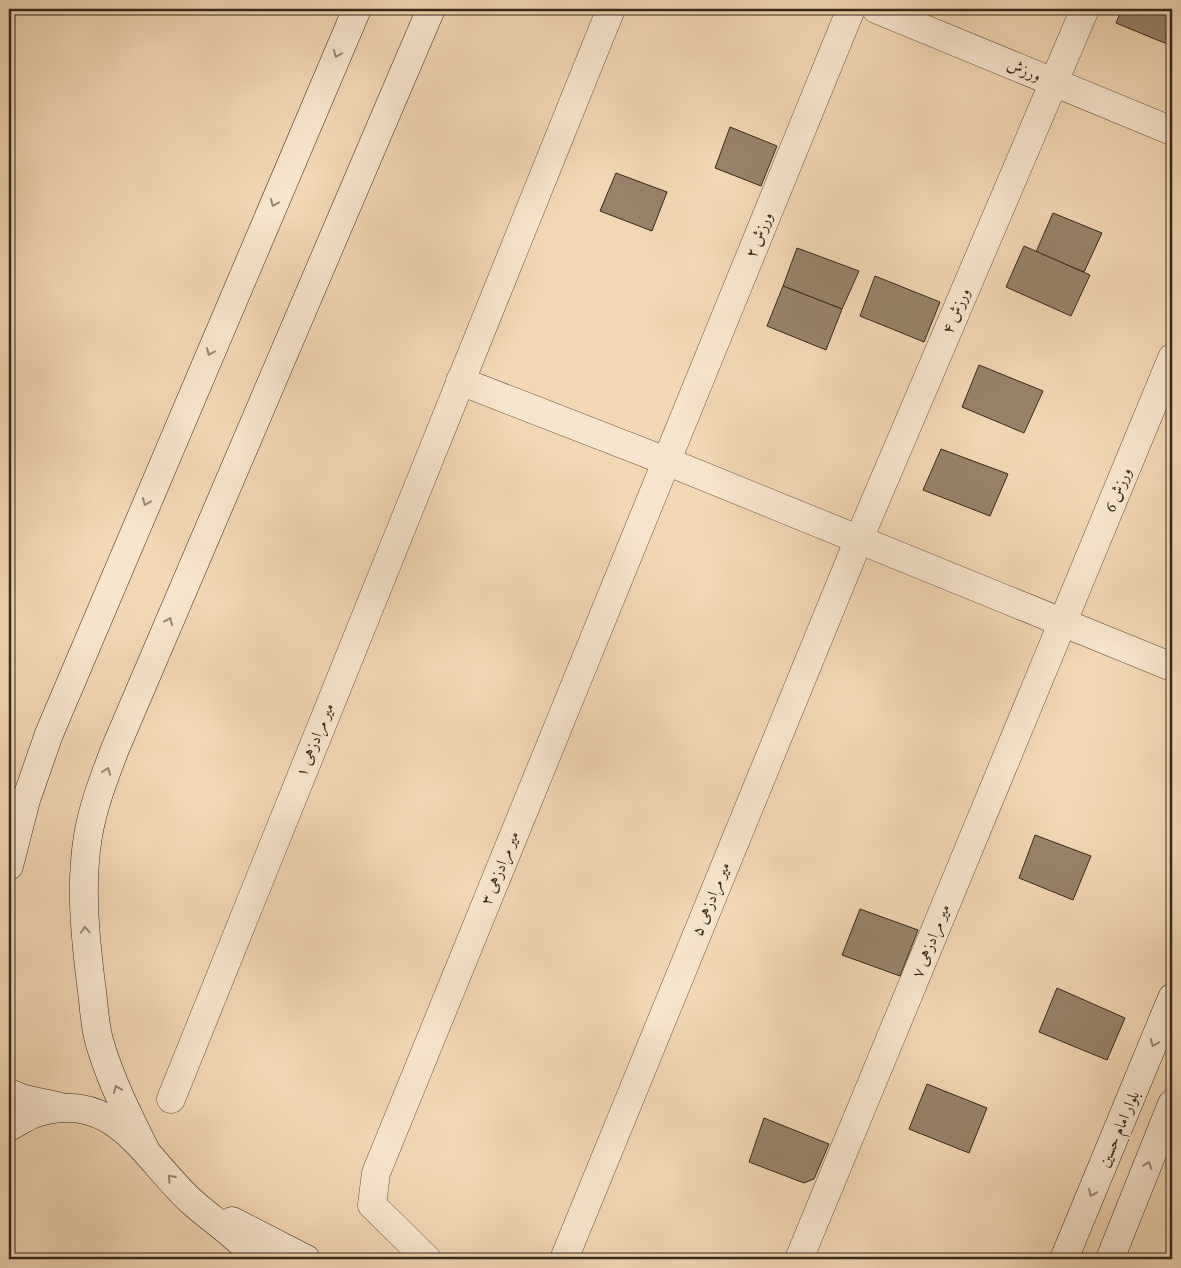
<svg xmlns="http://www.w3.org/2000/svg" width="1181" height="1268" font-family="'IM FELL Double Pica',Amiri,serif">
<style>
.building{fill:#97836a;stroke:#35291b}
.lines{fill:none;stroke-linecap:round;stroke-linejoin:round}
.street-casing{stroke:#645441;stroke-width:29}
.secondary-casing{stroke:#35291b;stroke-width:29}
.street{stroke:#f6e5ce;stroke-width:28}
.secondary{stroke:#f6e5ce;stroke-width:28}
.oneway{stroke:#968774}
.labels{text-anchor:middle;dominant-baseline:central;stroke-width:4;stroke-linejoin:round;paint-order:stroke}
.street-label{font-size:16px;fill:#35291b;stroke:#f6e5ce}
</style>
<rect width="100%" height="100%" fill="#f1d7b3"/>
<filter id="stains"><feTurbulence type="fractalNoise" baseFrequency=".004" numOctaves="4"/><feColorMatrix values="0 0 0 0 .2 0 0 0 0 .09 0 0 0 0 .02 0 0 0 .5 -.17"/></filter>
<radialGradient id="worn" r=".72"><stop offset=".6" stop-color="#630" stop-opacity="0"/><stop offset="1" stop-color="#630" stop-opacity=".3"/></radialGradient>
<g class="building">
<polygon points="1122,9 1172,9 1172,46 1116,23"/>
<polygon points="730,127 777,146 761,186 715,168"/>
<polygon points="616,173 667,192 652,231 600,211"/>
<polygon points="1053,213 1102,233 1084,272 1036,252"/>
<polygon points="1024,246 1090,275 1071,316 1006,287"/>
<polygon points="797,248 859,271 842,309 783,286"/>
<polygon points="875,276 940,302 924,342 860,316"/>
<polygon points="783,286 842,309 826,350 767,326"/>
<polygon points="979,365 1043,391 1024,433 962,407"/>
<polygon points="941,449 1008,474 990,516 923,490"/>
<polygon points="1035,835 1091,856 1073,900 1019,878"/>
<polygon points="860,909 918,930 900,976 842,955"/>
<polygon points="1057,988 1125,1018 1107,1060 1039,1032"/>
<polygon points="927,1084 987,1108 969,1153 909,1129"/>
<polygon points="764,1118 829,1144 814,1179 804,1183 749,1162"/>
</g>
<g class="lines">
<g class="street-casing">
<g id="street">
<polyline points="876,9 1172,131"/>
<polyline points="460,381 666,461 1172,667"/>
<polyline points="171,1099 611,9"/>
<polyline points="427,1259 372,1205 376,1173 851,9"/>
<polyline points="564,1259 859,539 1085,9"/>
<polyline points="799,1259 1172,358"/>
</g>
</g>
<g class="secondary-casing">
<g id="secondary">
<polyline points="9,866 26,800 49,734 357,9"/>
<polyline points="9,1093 24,1099 57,1106"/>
<path d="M 9,1127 C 18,1122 27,1116 36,1113 C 115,1088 144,1158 191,1201 C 213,1221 238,1236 257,1259"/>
<path d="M 145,1149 C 128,1115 111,1081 100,1044 C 94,1025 94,1003 91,984 C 85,935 80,885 88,836 C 93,806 104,778 115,749 L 431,9"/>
<polyline points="232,1221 306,1259"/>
<polyline points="1064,1259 1172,998"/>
<polyline points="1110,1259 1172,1104"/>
</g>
</g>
<use href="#street" class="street"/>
<use href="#secondary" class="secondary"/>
</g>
<defs><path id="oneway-chevron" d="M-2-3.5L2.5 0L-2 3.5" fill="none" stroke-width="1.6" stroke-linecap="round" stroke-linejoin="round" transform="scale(1.25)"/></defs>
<g class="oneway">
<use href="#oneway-chevron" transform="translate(337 54) rotate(113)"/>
<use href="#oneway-chevron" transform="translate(274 203) rotate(113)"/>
<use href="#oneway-chevron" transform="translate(210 352) rotate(113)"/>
<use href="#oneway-chevron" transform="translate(146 502) rotate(113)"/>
<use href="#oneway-chevron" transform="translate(169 621) rotate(-67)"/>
<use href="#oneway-chevron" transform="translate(107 771) rotate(-70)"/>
<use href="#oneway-chevron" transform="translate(85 930) rotate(-94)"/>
<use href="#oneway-chevron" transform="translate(1154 1043) rotate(112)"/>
<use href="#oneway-chevron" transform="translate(117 1089) rotate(-112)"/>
<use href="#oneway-chevron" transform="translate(1148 1165) rotate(-68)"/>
<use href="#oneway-chevron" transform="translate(171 1178) rotate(-132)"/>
<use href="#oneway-chevron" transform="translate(1092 1193) rotate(113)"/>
</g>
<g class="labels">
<g class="street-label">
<text transform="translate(1024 70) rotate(22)">ورزش</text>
<text transform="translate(759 235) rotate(-68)">ورزش ۲</text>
<text transform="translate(956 311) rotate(-67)">ورزش ۴</text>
<text transform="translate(1118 490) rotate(-68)">ورزش 6</text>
<text transform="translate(315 740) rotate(-68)">میر مرادزهی ۱</text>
<text transform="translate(500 868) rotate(-68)">میر مرادزهی ۳</text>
<text transform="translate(711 899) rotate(-68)">میر مرادزهی ۵</text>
<text transform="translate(931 941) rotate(-68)">میر مرادزهی ۷</text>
<text transform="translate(1119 1129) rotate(-67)">بلوار امام حسین</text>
</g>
</g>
<rect width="1181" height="1268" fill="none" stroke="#f1d7b3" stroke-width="30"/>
<rect x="10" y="10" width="1161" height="1248" fill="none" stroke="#35291b" stroke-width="2.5"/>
<rect x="15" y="15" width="1151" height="1238" fill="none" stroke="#35291b"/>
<rect width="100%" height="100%" filter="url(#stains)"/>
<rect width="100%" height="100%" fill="url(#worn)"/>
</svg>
